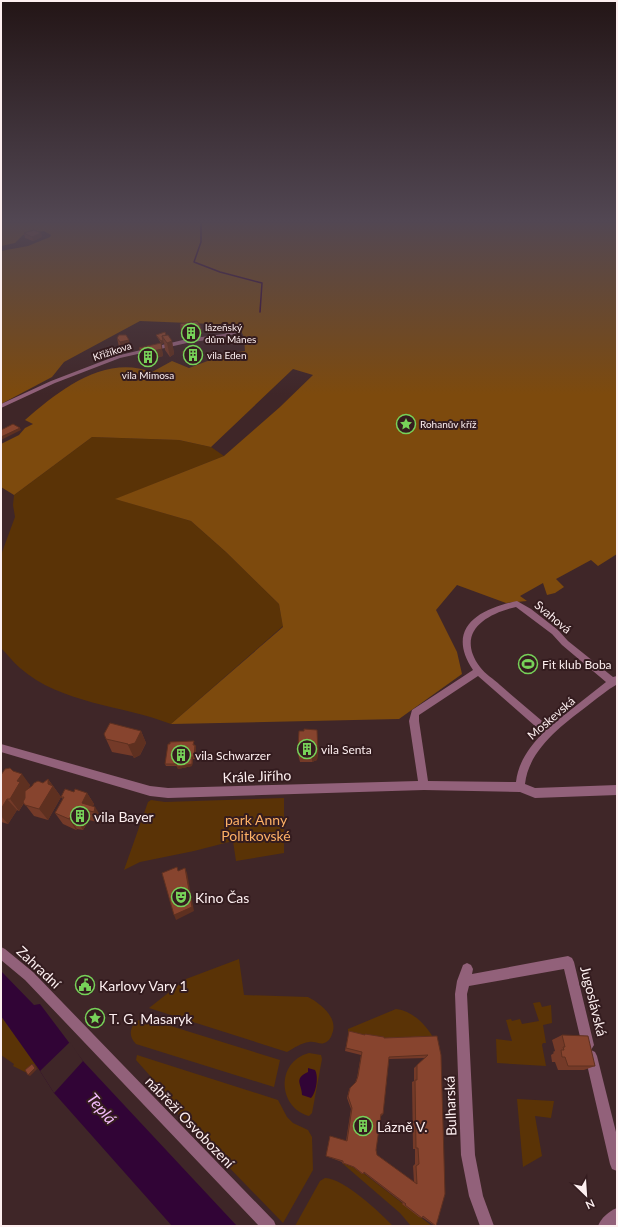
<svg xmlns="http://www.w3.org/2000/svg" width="618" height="1227" font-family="Lato,sans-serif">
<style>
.green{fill:#5a3306}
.forest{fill:#7d4a0d}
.water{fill:#310436}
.pier{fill:#3f2628}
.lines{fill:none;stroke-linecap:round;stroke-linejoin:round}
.stream{stroke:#310436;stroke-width:1.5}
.minor{fill:#92617a;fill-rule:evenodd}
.wall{fill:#743a28;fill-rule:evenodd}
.shaded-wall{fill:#5e3020}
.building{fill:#87442e;stroke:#5e3020;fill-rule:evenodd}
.labels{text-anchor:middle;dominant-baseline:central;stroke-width:4;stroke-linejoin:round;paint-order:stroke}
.far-poi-label{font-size:10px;fill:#fdeff0;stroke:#341c1f;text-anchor:start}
.far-street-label{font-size:10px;fill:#fdeff0;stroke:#341c1f}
.street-label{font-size:12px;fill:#fdeff0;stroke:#341c1f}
.poi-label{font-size:12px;fill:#fdeff0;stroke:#341c1f;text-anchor:start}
.near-street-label{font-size:14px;fill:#fdeff0;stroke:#341c1f}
.near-poi-label{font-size:14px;fill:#fdeff0;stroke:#341c1f;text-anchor:start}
.near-park-label{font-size:14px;fill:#fdb065;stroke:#341c1f}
.near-water-label{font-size:16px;font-style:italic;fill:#f2bbf9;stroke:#341c1f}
</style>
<rect width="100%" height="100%" fill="#3f2628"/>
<g class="green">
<path d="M 92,437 L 179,440 L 211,447 L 224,456 L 116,499 L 191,521 L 226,552 L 279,604 L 283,626 L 171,724 C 122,705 61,704 20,668 C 13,662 7,654 1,648 L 1,555 L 15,517 L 13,505 L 14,495 Z"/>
<polygon points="284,798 284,853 236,861 233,841 194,851 140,862 124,870 148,802 151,800 165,802"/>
<path d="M 239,959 L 244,995 L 308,997 C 320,1003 339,1018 332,1034 C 331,1038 328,1042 324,1043 C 320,1045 315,1041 309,1042 C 301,1043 294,1048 287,1052 L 149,1008 L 186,979 Z"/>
<polygon points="540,1002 542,1007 551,1005 552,1023 543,1025 546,1043 543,1043 542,1045 546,1066 497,1063 496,1039 512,1041 506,1020 511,1019 512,1021 520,1019 522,1024 539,1021 533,1003"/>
<path d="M 396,1009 C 413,1011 426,1025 434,1039 L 364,1039 L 348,1034 L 348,1029 Z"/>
<polygon points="1,1016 40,1071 34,1065 27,1073 13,1066 14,1064 1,1055"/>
<path d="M 145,1018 L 280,1060 L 274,1087 L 136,1044 C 126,1035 131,1020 145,1018 Z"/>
<path d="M 309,1053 L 321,1055 L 322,1059 L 312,1113 L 309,1116 C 278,1108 275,1062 309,1053 Z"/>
<polygon points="137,1055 278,1100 287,1117 293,1123 308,1130 312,1137 313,1170 283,1223 187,1124 158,1092 160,1087 136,1060"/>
<polygon points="517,1099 554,1101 551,1118 535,1116 542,1156 523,1167"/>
<polygon points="342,1163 353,1167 361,1173 362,1172 432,1226 411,1226 400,1213"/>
<path d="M 325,1178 C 345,1179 379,1212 393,1226 L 295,1226 L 320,1181 Z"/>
</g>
<path class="forest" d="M 1,223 L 617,223 L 617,554 L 598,566 L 591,560 L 556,579 L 564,587 L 555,593 L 547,595 L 543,583 L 520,596 L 527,601 L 506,603 L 457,585 L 436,610 L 457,652 L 462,674 L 399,719 L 171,724 L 283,627 L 279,604 L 226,552 L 191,521 L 115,499 L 224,456 L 280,407 L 313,375 L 293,369 L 211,447 L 179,440 L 92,437 L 14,495 L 1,487 L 1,444 L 19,435 L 25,428 L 33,424 L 25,420 C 59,390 105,354 152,372 L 172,361 L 189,368 L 226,354 L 245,351 L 244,337 L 238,325 L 140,321 L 64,362 L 52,377 L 1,404 L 1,251 L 28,246 L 50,237 L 51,235 L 44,231 L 29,233 L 23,235 L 15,243 L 1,246 Z"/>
<g class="water">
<polygon points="1,971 34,1005 40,1004 83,1061 237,1226 172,1226 54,1093 40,1071 1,1016"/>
<path d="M 308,1068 L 315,1070 C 319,1077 316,1093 311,1098 L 302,1095 C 302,1084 293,1079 308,1072 Z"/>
</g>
<polygon class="pier" points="70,1042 83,1061 54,1093 40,1071"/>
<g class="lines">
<polyline class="stream" points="201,223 201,242 194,262 220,272 262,283 260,312"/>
<g class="minor">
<polygon points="235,330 238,332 237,333 225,337 187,343 120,358 55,383 1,408 1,404 51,381 116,356 187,339 224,334"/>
<path d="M 517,601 L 531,609 L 558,630 L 568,641 L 613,677 L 617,676 L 616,685 C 607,690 599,697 591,703 C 564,724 529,748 525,784 L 535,788 L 617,785 L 617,795 L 535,798 L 520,792 L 424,790 L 168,798 L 150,796 L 1,752 L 1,744 L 150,786 L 168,788 L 418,781 L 409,721 L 412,710 L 473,670 C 445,628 479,609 517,601 ZM 516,607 L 552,634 L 562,645 L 606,682 L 549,727 C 533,713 516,699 500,685 C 494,679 485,674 480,667 C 455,633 485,614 516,607 ZM 478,676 L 543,733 C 529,747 518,763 516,782 L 428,781 L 419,721 L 419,715 Z"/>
<polygon points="1,947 5,949 33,972 274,1221 276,1226 259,1226 25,980 1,960"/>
<polygon points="568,956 572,958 574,962 594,1045 591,1050 595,1052 597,1056 617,1136 617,1171 612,1169 610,1164 585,1056 588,1051 584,1049 582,1045 564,969 469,986 467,994 475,1155 483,1196 494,1226 480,1226 469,1196 461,1155 455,994 457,981 463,965 467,963 471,965 473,969 472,974"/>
<path d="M 617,1208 L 617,1225 L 615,1226 L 598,1226 C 601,1218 609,1211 617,1208 Z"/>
</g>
</g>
<g class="wall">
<polygon points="24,233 41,233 42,237 33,241 25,238"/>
<polygon points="180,324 201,327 202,334 185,337 181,331"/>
<polygon points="156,335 166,335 172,341 174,354 170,357 165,350 164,343 161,344 163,356 144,361 141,355 139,348 161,343 157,337"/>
<polygon points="117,338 131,349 122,351 119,347"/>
<polygon points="141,731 146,743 140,755 134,758 133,756 112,752 106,739"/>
<polygon points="194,743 194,745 195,745 196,747 195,759 193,759 192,766 178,769 177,766 166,766 165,764"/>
<polygon points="298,746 318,752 317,760 312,762 300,762 298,754"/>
<polygon points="13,771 30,785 28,789 43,783 48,779 61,797 48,820 34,816 24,803 19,811 17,810 8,824 1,822 1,775"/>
<polygon points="74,792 87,793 94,804 93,806 102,818 101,823 89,820 83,830 77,829 76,830 63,824 55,813 63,799 61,797"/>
<path d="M 349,1031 L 365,1035 L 384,1038 L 437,1036 L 436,1226 L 432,1224 L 422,1217 L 422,1218 L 419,1217 L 402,1204 L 403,1203 L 364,1173 L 363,1174 L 362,1174 L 353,1167 L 342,1163 L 342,1162 L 326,1156 L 330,1136 L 346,1141 L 351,1109 L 347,1098 L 349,1090 L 350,1088 L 355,1083 L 357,1078 L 361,1055 L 345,1051 ZM 425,1058 L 414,1068 L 414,1081 L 412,1082 L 413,1149 L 415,1149 L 415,1164 L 413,1166 L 414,1182 L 377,1155 L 376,1150 L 381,1116 L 383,1114 L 389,1059 Z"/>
<polygon points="562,1035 595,1066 584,1070 558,1070 555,1062 552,1062 551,1055 554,1053 553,1052 555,1051 552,1040"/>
</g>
<g class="shaded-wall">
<polygon points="41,233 42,237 33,241 32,237"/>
<polygon points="201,327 202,334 185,337 184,330"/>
<polygon points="129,340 131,349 122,351 120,342"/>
<polygon points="163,340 164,343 161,344 161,341"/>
<polygon points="172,341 174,354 170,357 167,343"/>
<polygon points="162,349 163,356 144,361 143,353"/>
<polygon points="202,354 202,356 185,359 185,357"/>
<polygon points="20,428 21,430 1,440 1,437"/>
<polygon points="141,731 146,743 140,755 134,758 128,745"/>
<polygon points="195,745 196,747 195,759 194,757"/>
<polygon points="318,752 317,760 312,762 312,754"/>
<polygon points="192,757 193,759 192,766 178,769 177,767"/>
<polygon points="22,774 30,785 27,791 29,793 19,811 10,799 17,781"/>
<polygon points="48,779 61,797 48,820 39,809 48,784"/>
<polygon points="87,793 94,804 90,811 82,803"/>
<polygon points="7,799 17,810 8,824 1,816 1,809"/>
<polygon points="95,807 102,818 101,823 94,812"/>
<polygon points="82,809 89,820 83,830 76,819"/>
<polygon points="69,818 77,829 76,830 69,819"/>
<polygon points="185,868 187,873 194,911 176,920 174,915"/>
<polygon points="32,1064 34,1064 37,1069 30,1076 28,1075"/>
</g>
<g class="building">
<polygon points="34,230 41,233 32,237 24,233"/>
<polygon points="197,321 201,327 184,330 180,324"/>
<polygon points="165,332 166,335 162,336 163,340 161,341 156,335"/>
<polygon points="119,335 126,335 129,340 120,342 117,338"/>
<polygon points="168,335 172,341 167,343 162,336"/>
<polygon points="161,343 162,349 143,353 139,348"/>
<polygon points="198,348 202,354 185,357 182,352"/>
<polygon points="13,424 20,428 1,437 1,430"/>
<polygon points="110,723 141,731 135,743 128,745 128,744 106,739 104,734"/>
<polygon points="304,729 317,730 318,752 312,754 300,753 298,746 299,731 304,731"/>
<polygon points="194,741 193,745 195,745 194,757 192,757 192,764 177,767 177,764 165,764 168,744 170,744 170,742"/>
<polygon points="10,768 13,771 22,774 17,781 20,782 10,799 7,799 1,809 1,775 5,769"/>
<polygon points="48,779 48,784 53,786 39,809 25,805 23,802 25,798 25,791 32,786 34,783 38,781 43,783"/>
<polygon points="65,789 74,792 75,789 87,793 82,803 95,807 94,812 82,809 76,819 69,818 69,819 55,813 64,797 61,797"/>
<polygon points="177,867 178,871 185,868 192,907 174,915 162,873"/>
<path d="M 349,1031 L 365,1035 L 365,1034 L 384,1037 L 384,1038 L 437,1036 L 441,1055 L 445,1194 L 436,1226 L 423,1216 L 422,1218 L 405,1205 L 406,1204 L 364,1172 L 363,1174 L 354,1167 L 343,1163 L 343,1161 L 326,1156 L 330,1136 L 347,1141 L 352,1108 L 348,1096 L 350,1088 L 356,1082 L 358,1076 L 362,1052 L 346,1048 ZM 428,1055 L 417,1065 L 417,1080 L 415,1080 L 416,1148 L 418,1148 L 419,1164 L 416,1166 L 417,1184 L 377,1155 L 376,1150 L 381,1114 L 383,1114 L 389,1057 Z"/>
<polygon points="562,1035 588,1036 595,1066 568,1066 565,1057 562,1057 561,1050 564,1050 563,1047 565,1047"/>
<polygon points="32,1064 35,1068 28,1075 25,1070"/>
</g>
<linearGradient id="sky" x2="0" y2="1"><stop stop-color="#231516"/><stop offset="0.56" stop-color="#524753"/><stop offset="1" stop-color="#524753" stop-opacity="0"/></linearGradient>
<rect width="618" height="395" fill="url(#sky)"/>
<defs>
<g id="building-ring" transform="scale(1)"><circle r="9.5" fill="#341c1f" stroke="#77d259" stroke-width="1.5"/><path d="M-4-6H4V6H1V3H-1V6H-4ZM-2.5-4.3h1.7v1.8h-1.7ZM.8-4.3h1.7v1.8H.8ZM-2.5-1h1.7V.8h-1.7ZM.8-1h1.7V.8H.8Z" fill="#77d259"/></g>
<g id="sight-ring" transform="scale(1)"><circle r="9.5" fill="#341c1f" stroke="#77d259" stroke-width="1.5"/><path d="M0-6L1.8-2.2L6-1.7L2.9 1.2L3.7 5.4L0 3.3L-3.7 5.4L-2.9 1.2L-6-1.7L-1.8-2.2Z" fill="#77d259"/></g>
<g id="stadium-ring" transform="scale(1)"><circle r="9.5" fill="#341c1f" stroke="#77d259" stroke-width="1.5"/><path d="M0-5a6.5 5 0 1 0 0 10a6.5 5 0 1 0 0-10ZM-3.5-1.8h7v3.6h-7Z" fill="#77d259"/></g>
<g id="theatre-ring" transform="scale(1)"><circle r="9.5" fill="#341c1f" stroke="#77d259" stroke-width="1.5"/><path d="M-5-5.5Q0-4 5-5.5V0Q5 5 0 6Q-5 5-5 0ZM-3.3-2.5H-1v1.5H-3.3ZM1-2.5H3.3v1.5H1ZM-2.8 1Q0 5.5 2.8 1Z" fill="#77d259"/></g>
<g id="civic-ring" transform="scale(1)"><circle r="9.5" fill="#341c1f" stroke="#77d259" stroke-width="1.5"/><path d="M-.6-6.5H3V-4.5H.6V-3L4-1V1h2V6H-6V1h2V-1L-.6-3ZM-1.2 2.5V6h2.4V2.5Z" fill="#77d259"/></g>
</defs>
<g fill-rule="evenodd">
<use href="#building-ring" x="191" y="333"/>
<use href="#building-ring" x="193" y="355"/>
<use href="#building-ring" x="148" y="357"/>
<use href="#sight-ring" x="406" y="424"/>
<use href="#stadium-ring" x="528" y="664"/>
<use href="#building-ring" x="307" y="749"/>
<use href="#building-ring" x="181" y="755"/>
<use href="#building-ring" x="80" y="816"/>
<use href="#theatre-ring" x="181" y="897"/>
<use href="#civic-ring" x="85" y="985"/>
<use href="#sight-ring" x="95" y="1018"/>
<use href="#building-ring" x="363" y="1126"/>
</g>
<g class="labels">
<g class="far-poi-label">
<text x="205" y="327">lázeňský<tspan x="205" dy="12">dům Mánes</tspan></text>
<text x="207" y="355">vila Eden</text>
<text x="148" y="375" text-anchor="middle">vila Mimosa</text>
<text x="420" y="424">Rohanův kříž</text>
</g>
<g class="far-street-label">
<text transform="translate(112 351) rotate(-18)">Křižíkova</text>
</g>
<g class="street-label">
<text transform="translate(553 617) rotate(40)">Svahová</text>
<text transform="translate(551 718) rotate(-41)">Moskevská</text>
</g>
<g class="poi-label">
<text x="542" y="664">Fit klub Boba</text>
<text x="321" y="749">vila Senta</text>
<text x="195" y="755">vila Schwarzer</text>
</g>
<g class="near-street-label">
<text transform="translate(257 776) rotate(-2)">Krále Jiřího</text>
<text transform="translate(39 967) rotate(43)">Zahradní</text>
<text transform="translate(594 1001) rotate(76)">Jugoslávská</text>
<text transform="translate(450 1106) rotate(-92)">Bulharská</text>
<text transform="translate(190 1122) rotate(46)">nábřeží Osvobození</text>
</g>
<g class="near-poi-label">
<text x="94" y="816">vila Bayer</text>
<text x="195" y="897">Kino Čas</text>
<text x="99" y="985">Karlovy Vary 1</text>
<text x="109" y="1018">T. G. Masaryk</text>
<text x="377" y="1126">Lázně V.</text>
</g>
<g class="near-park-label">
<text x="256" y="819">park Anny<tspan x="256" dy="16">Politkovské</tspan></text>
</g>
<g class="near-water-label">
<text transform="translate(102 1108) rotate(49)">Teplá</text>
</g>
</g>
<rect width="618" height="1227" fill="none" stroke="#fdeff0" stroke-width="4"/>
<g transform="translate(586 1195) rotate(155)" stroke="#341c1f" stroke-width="3" paint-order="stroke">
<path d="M0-3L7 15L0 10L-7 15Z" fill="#fdeff0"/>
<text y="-6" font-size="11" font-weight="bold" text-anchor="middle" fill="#fdeff0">N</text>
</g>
</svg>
